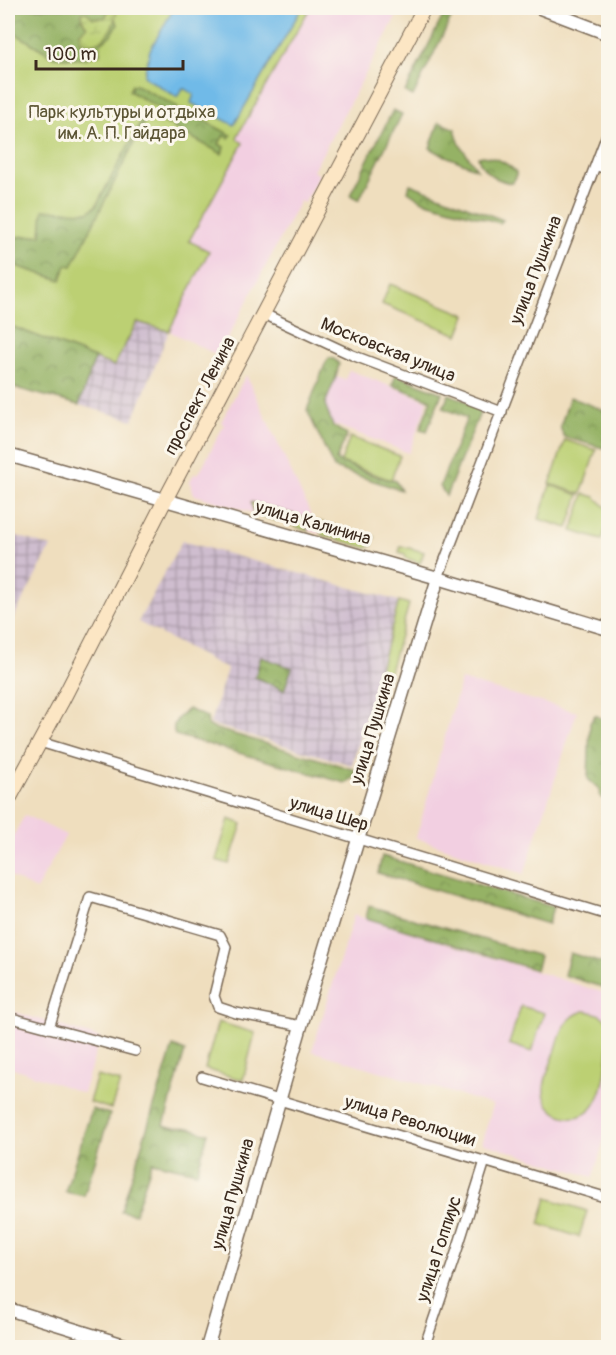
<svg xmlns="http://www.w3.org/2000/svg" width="616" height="1355" font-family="Pangolin,sans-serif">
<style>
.built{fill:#f2cfe1}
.industrial{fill:url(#industrial-grid)}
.green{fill:#bcd073;stroke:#7c7d48;stroke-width:1.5}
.forest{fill:url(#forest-crowns);stroke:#686e42;stroke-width:1.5}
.wetland{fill:url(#wetland-marsh);stroke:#7c7d48;stroke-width:1.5}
.water{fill:#6fbae8;stroke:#557283;stroke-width:1.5}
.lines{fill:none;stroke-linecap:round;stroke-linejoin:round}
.minor-casing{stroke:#7a6956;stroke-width:12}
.tertiary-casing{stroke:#7a6956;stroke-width:15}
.secondary-casing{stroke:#7a6956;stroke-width:16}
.minor{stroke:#fff;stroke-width:9}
.tertiary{stroke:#fff;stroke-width:12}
.secondary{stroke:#fce6c4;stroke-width:14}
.labels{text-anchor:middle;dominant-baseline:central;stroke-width:6;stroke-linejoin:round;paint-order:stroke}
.park-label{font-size:18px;fill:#5b5433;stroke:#fbf7ec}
.street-label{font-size:18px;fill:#3b2a1e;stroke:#fbf7ec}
</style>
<defs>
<pattern id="industrial-grid" width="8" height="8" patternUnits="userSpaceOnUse" patternTransform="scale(1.5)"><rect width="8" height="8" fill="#cfbdcf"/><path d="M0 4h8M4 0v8" fill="none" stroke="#a99aa7"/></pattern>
<pattern id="forest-crowns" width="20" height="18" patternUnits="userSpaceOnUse" patternTransform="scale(1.5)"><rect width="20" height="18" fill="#95b265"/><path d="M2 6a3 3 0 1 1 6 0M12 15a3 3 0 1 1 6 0" fill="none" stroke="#7b9153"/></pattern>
<pattern id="wetland-marsh" width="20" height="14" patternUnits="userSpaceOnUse" patternTransform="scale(1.5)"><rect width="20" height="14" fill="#bcd073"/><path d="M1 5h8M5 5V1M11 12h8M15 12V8" fill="none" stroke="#a2b363"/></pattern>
</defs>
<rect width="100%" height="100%" fill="#fbf7ec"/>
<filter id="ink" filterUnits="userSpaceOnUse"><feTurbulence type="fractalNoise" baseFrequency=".0167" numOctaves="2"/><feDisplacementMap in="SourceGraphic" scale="12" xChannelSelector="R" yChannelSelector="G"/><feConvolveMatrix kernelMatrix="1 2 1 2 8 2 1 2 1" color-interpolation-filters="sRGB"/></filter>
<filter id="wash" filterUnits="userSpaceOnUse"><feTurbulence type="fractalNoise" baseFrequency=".008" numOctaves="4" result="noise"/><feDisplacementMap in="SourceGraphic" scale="24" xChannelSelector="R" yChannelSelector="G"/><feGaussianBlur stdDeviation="1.35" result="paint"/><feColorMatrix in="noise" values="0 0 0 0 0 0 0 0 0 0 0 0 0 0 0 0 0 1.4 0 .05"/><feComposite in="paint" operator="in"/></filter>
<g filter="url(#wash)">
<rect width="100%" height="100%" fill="#efdebe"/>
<g class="built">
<polygon points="310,8 401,8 313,171 319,175 304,203 300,201 221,351 223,358 169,331 209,251 189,241 243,143 237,139 238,135"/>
<polygon points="349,370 428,401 409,453 333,424 325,404 336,377 345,380"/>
<polygon points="246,375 320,534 195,495 191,488 190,481 194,474 199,473 224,425 221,422"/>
<polygon points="461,680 577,712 524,874 416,838"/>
<polygon points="25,815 66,835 36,890 8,875 8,845"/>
<polygon points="354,915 608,994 608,1127 593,1177 482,1143 493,1105 312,1051"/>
<polygon points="8,1010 100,1038 83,1093 8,1066"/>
</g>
<g class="industrial">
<polygon points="137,322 169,331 133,420 79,405 95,358 114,365"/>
<polygon points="8,533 51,547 8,628"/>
<polygon points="182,541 399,601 352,765 210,724 227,669 138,622"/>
</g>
<g class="green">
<polygon points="8,8 310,8 238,135 237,139 243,143 189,241 209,251 169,331 137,322 114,366 8,325"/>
<polygon points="390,284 466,315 458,335 382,304"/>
<polygon points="350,437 400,456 391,480 341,462"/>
<polygon points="565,440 596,450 581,494 550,484"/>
<polygon points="550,485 579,495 568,528 539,519"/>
<polygon points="584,494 595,497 608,509 608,522 602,540 572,531"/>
<polygon points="251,502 303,517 308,531 291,525 292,519 279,515 277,521 254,514"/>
<polygon points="316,521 375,537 372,545 370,545 367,548 322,535"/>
<polygon points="401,546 424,552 420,563 406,558 405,554 399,552"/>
<polygon points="399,601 409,604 388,678 378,676"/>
<polygon points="229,819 242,824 229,864 216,860"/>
<polygon points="521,1006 544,1013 532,1052 509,1044"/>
<path d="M 584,1011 C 594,1012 602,1014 608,1022 C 609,1046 608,1087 593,1107 C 578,1126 547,1117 544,1093 C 543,1079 552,1062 556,1049 C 561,1031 565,1017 584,1011 Z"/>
<polygon points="218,1022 255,1033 243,1080 205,1069"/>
<polygon points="97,1076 120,1082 111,1109 89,1102"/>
<polygon points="547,1198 587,1211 579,1237 539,1224"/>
</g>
<g class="forest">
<polygon points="8,8 108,8 118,24 112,34 100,44 100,54 83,59 54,57 8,29"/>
<polygon points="447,8 456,8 413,96 405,92"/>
<polygon points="132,85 136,85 178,107 169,125 156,118 161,109 129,91"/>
<polygon points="182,109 231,135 229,138 224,135 219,144 224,147 222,154 172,127"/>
<polygon points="393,110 402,114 359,200 350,195"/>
<polygon points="143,118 146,119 72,266 66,265 61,280 19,267 11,261 11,259 8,258 9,244 14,242 16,237 41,235 43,210 88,212 96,206"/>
<polygon points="439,122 455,129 460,145 477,169 441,154 430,148"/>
<path d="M 483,156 C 497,158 506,162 516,172 L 516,177 L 512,183 C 497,181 482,172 478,157 Z"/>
<polygon points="410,184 503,220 500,223 423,201 408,191"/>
<polygon points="8,325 95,358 79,405 8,386"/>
<path d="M 329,358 L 334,359 L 339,364 L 336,377 L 325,404 L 333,426 L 347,435 L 336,460 C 354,467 376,479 395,480 L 401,490 L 334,468 L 307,410 L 326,362 Z"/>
<polygon points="396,375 442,393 427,431 420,429 431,400 392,385"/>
<polygon points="449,394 482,408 446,496 440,486 467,418 443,408"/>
<polygon points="570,397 608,412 608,445 603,448 564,437 560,427"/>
<polygon points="261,657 292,668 284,690 255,677"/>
<path d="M 188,709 L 207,717 L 208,725 L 213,728 L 356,770 L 354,778 L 345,783 L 175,735 C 170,723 180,716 188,709 Z"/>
<polygon points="595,715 608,722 607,798 601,798 599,789 588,779 590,723"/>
<polygon points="382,856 553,907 548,924 378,873"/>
<polygon points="369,906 540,956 536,970 366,918"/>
<polygon points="570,953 608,965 608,989 564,975"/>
<path d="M 173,1046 L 185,1051 L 164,1125 C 173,1129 180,1126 189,1128 C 196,1129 200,1133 208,1133 L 197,1172 L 152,1162 L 135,1214 L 121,1211 Z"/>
<polygon points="92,1109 110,1114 84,1196 65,1192"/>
</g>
<path class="wetland" d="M 110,8 L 117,8 C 115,27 103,51 80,41 L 80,32 L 87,27 L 82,19 L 82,13 L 86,12 L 93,18 L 105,18 Z"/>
<polygon class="water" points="174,8 302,8 234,125 191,103 194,94 183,88 177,97 146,78 144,75 150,50"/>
</g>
<g filter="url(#ink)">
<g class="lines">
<g class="minor-casing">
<g id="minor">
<polyline points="596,165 608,170"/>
<polyline points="264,314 352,355 502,412"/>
<polyline points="438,578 608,132"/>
<polyline points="40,742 608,915"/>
<polyline points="8,1017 135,1051"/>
<polyline points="49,1028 90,897 220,935 226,947 214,996 218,1007 236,1013 301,1026"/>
<polyline points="202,1077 608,1198"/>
<polyline points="424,1348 457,1250 485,1161"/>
</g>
</g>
<g class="tertiary-casing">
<g id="tertiary">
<polyline points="540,8 608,34"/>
<polyline points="8,455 438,578 608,629"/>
<polyline points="8,1309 134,1348"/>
<polyline points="207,1348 301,1026 438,578"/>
</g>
</g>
<g class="secondary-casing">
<polyline id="secondary" points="8,801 61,703 165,500 424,8"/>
</g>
<use href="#minor" class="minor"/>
<use href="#tertiary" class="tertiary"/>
<use href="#secondary" class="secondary"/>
</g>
</g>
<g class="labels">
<g class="park-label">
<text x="122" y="112">Парк культуры и отдыха<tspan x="122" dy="21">им. А. П. Гайдара</tspan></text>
</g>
<g class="street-label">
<text transform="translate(536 270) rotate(-69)">улица Пушкина</text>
<text transform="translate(388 350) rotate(22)">Московская улица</text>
<text transform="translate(200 396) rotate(-62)">проспект Ленина</text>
<text transform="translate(313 523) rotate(16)">улица Калинина</text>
<text transform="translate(373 729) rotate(-73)">улица Пушкина</text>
<text transform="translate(329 814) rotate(17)">улица Шер</text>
<text transform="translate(410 1121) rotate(17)">улица Революции</text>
<text transform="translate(233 1194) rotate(-74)">улица Пушкина</text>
<text transform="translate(439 1249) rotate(-72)">улица Гоппиус</text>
</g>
</g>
<rect width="616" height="1355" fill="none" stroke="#fbf7ec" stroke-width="30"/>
<path d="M36 60v9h147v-9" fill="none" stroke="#3b2a1e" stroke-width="3"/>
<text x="45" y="60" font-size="18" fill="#3b2a1e" stroke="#fbf7ec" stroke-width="4.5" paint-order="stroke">100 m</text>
</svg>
